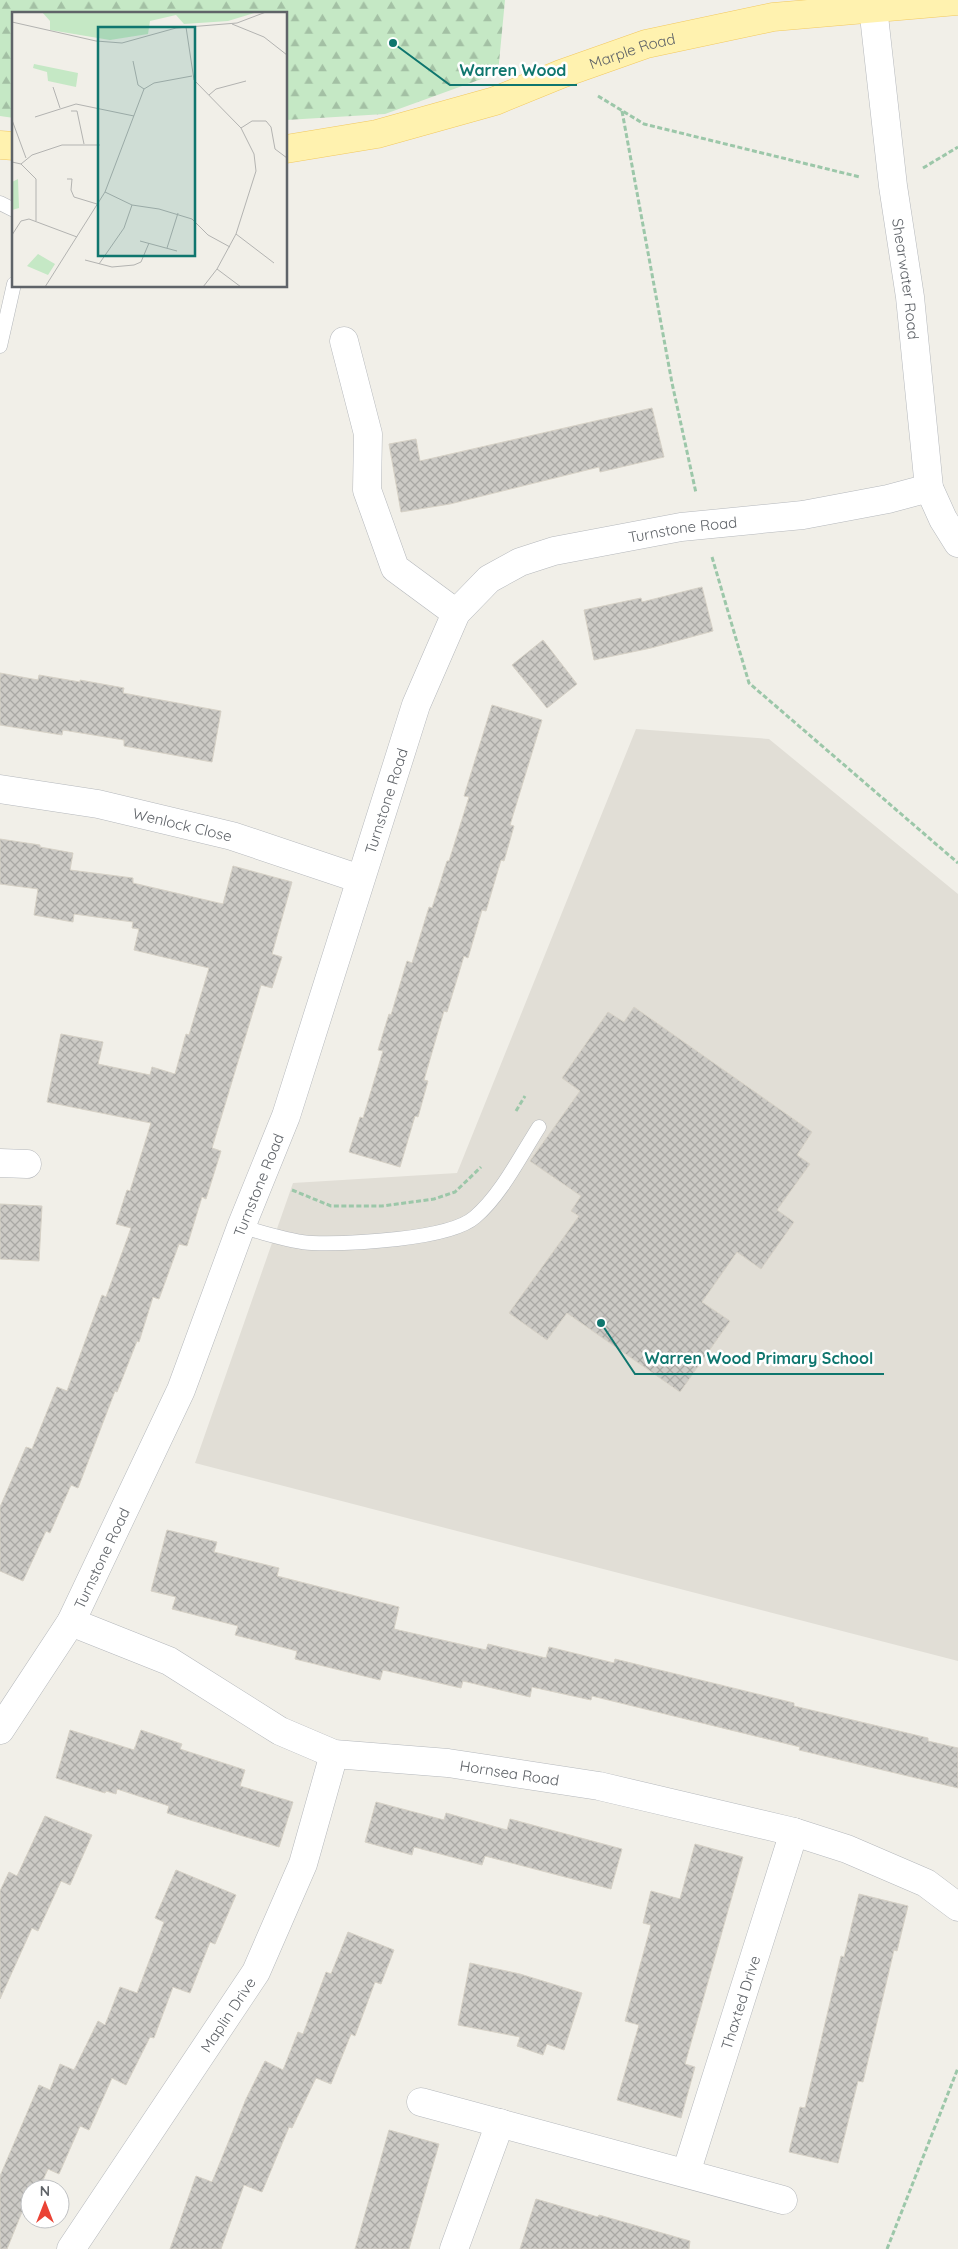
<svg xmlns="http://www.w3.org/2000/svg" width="958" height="2249" font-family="Quicksand,sans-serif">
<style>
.education{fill:#e1ded6}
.forest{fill:url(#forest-firs)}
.building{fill:url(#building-cross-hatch);stroke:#d6d1c6}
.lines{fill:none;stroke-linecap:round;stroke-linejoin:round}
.service-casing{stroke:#b5b8bc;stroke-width:15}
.minor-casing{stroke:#b5b8bc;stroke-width:29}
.primary-casing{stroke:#f2c960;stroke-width:29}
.path{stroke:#9cc7a9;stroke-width:3;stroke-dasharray:5 2.5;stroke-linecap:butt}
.service{stroke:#fff;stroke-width:14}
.minor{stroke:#fff;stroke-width:28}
.primary{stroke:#fff2af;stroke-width:28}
.labels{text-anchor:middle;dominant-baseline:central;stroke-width:5;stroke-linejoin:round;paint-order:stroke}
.street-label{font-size:15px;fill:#5f6368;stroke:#fff}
.inset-road{fill:none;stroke:#b3b3b1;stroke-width:1}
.view{fill:#0f766e;fill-opacity:0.15;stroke:#0f766e;stroke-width:2.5}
.inset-edge{fill:none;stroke:#5f6368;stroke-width:2.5}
.leader{fill:none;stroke:#0f766e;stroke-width:2}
.callout-dot{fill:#0f766e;stroke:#fff;stroke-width:2}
.callout-label{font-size:16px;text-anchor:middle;font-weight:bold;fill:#0f766e;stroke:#fff;stroke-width:5;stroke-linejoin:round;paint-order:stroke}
</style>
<defs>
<pattern id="forest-firs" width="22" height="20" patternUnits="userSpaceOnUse" patternTransform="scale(1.25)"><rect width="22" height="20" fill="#c5e8c5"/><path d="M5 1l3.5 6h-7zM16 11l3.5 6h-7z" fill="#a3c0a4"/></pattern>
<pattern id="building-cross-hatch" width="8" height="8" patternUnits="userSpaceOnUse" patternTransform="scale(1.25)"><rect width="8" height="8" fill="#cccac5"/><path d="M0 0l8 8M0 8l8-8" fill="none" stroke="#a9a8a4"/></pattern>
</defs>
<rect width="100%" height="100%" fill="#f1efe8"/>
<polygon class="education" points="636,729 769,739 958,894 958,1661 195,1463 293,1183 457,1173"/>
<polygon class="forest" points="0,0 505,0 498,73 385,114 286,120 286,14 14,14 14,118 0,116"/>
<g class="building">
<polygon points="652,408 664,457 600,472 599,467 450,504 401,512 389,444 416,439 420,461"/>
<polygon points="702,587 713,631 651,648 594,660 584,610 641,598 642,602"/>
<polygon points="543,640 577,684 547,708 512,665"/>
<polygon points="0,673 38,680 39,675 80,682 80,680 124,688 123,693 221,711 212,762 124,746 124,740 63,730 62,735 0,725"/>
<polygon points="492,705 542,720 510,825 514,826 504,861 501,860 486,911 482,910 468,958 464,956 447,1012 444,1011 424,1080 428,1081 418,1117 415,1116 400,1167 349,1152 360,1117 363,1118 383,1051 378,1050 389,1014 391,1015 407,961 412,963 429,907 432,908 447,861 449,861 469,797 464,796"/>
<polygon points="0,839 40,845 40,847 73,853 70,870 133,878 133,883 223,904 233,866 292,882 272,954 282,957 272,988 261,985 212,1148 221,1151 206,1199 202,1197 187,1246 179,1244 159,1299 153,1297 139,1342 137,1341 117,1392 115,1391 78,1488 71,1485 50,1533 46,1531 23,1581 0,1571 0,1507 26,1447 32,1449 57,1387 67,1391 102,1295 106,1297 131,1228 116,1224 127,1190 130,1191 151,1123 47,1102 61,1034 103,1042 98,1064 150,1075 152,1067 175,1074 186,1034 189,1035 209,968 134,950 139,929 132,928 133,922 74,914 73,922 34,915 38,889 0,884"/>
<polygon points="634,1007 812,1132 797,1155 810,1164 777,1210 794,1222 761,1269 737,1252 702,1302 730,1321 680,1392 567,1313 547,1340 509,1313 579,1216 571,1211 581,1196 530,1161 580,1091 562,1078 608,1012 624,1022"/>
<polygon points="0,1204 42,1206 39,1261 0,1259"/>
<polygon points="167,1530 217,1542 214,1552 279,1568 277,1576 399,1607 394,1629 486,1650 488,1644 546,1658 549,1647 614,1663 615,1659 794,1703 794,1706 928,1738 928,1741 958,1748 958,1788 799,1750 800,1747 592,1696 591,1700 532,1687 530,1697 463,1681 461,1688 383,1670 380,1680 295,1659 297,1651 235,1635 238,1626 172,1609 176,1597 151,1591"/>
<polygon points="70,1730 134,1750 141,1730 182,1744 180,1749 245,1770 240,1786 293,1802 279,1847 167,1813 169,1806 117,1789 116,1794 106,1791 105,1793 56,1778"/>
<polygon points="376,1802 444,1820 446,1813 507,1830 510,1819 622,1849 611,1889 485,1856 482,1865 414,1847 412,1855 365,1842"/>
<polygon points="45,1816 92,1835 70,1885 61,1881 38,1931 32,1928 0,1999 0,1891 9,1872 17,1876"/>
<polygon points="695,1844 743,1857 685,2064 695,2067 681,2118 617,2100 639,2025 625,2021 651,1925 643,1923 651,1891 680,1899"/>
<polygon points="176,1870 236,1895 215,1944 210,1942 190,1993 173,1987 154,2038 150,2037 126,2085 112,2078 89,2130 80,2126 59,2174 48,2169 39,2189 30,2189 30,2210 28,2215 22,2212 7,2249 0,2249 0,2176 39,2085 50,2090 60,2064 74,2070 98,2021 105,2025 120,1987 137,1993 164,1922 155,1918"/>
<polygon points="859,1894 908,1906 897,1951 894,1950 863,2082 858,2081 838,2163 789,2152 800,2107 805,2108 841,1956 844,1957"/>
<polygon points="348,1932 394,1950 381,1984 375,1982 355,2036 351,2034 331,2084 316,2078 292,2128 289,2127 262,2192 244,2185 221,2249 170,2249 196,2176 212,2182 246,2099 265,2061 283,2070 298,2032 303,2034 326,1972 331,1974"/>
<polygon points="470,1963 520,1974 582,1993 564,2050 547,2044 543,2055 517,2046 520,2037 458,2025"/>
<polygon points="389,2130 439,2144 409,2249 355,2249"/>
<polygon points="536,2199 598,2217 599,2215 690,2241 689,2249 520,2249"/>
</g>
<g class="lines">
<g class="service-casing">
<g id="service">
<polyline points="0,203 14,210"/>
<polyline points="0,346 14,284"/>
<path d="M 241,1227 C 263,1232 290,1242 312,1243 C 348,1244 449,1240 475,1217 C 501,1195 521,1155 539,1127"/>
</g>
</g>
<g class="minor-casing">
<g id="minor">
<path id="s1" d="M 873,7 L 893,186 L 910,297 L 929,488 L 943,519 L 958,543"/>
<polyline points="344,341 368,434 367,490 395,568 456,613"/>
<path id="s2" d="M 0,789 L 98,804 L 232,836 L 360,879"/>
<polyline points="0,1163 27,1164"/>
<path id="s3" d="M 71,1622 L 169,1661 L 280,1731 L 334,1754 L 448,1763 L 599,1786 L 794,1832 L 847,1849 L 926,1883 L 958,1907"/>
<path id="s4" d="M 0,1730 L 71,1622 L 181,1390 L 241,1227 L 286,1116 L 416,705 L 456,613 L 489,579 L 520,562 L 554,551 L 681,527 L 803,515 L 888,499 L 929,488"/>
<polyline points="421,2102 783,2200"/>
<path id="s5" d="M 686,2173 L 794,1832"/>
<path id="s6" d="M 71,2249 L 256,1972 L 303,1864 L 334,1754"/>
<polyline points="454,2249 500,2123"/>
</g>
</g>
<g class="primary-casing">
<g id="primary">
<polyline points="0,145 14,146"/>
<path id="s7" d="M 286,149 L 377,134 L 495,101 L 561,74 L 646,44 L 773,17 L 958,1"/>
</g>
</g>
<g class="path">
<polyline points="598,96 644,124 860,177"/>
<polyline points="622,111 672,383 696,493"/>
<polyline points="923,168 958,147"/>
<polyline points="712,557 749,683 958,863"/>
<polyline points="516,1111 525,1096"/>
<polyline points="292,1190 331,1206 382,1206 434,1199 455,1192 481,1167"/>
<polyline points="887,2249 958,2068"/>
</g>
<use href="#service" class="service"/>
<use href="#minor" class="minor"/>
<use href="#primary" class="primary"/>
</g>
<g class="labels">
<g class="street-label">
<text stroke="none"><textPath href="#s7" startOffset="361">Marple Road</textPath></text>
<text stroke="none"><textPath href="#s1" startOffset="274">Shearwater Road</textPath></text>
<text stroke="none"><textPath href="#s4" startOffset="1460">Turnstone Road</textPath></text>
<text stroke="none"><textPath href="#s4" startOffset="1010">Turnstone Road</textPath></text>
<text stroke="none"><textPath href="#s2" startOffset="186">Wenlock Close</textPath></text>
<text stroke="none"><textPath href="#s4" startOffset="605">Turnstone Road</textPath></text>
<text stroke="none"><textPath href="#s4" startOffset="200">Turnstone Road</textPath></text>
<text stroke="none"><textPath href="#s3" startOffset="472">Hornsea Road</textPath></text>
<text stroke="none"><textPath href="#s5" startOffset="179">Thaxted Drive</textPath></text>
<text stroke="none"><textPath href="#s6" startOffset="282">Maplin Drive</textPath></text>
</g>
</g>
<g transform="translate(12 12)">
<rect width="275" height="275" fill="#f1efe8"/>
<path d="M 22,52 L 66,61 L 64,75 L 36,69 L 35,60 L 21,56 ZM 6,167 L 7,196 L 0,198 L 0,170 ZM 26,242 L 43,252 L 36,263 L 15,254 Z" fill="#c5e8c5"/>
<path d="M 30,0 L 246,0 L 216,9 L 172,12 L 164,3 L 138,9 L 136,22 L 98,28 L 38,18 L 38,9 Z" fill="#c5e8c5"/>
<path class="inset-road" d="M 0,10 L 84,29 L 110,31 L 164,16 L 225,11 L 254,0M 220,12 L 252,25 L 275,43M 174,15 L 182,68 L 229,116 L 242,142 L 244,159 L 224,222 L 205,257 L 191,275M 121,49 L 126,73 L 132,77M 41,75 L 48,96M 197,83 L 204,77 L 234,69M 59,99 L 65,99 L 72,132M 23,105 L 64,92 L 122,104M 0,108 L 14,146M 229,116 L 240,109 L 254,109 L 259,115 L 263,137 L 275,146M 0,150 L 9,152 L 24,167 L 24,209M 9,152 L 20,143 L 50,133 L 88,133M 55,167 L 60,167 L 59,178 L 62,185 L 85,192M 93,180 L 120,193 L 147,197 L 180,207 L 196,223 L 218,235M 224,222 L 262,251M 0,223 L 9,209 L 17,207 L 65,225M 128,229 L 165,239M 155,236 L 166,201M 73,248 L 100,255 L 122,253 L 129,250 L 137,231M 87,252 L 112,216 L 120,193M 205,257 L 229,275M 33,275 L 93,180 L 132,77 L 142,71 L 180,64"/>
<path class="view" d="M 86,15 L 183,15 L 183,244 L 86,244 Z"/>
<rect width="275" height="275" class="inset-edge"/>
</g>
<path class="leader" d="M393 43L450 85H577M601 1323L635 1374H884"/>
<g class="callout-dot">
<circle cx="393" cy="43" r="5"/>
<circle cx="601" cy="1323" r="5"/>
</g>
<g class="callout-label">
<text x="513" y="76">Warren Wood</text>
<text x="759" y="1364">Warren Wood Primary School</text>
</g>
<g transform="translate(45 2204)"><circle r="24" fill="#ffffff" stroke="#bfc1c3"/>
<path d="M0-4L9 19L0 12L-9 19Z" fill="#ea4335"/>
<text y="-8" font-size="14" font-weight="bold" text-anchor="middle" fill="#5f6368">N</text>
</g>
</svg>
